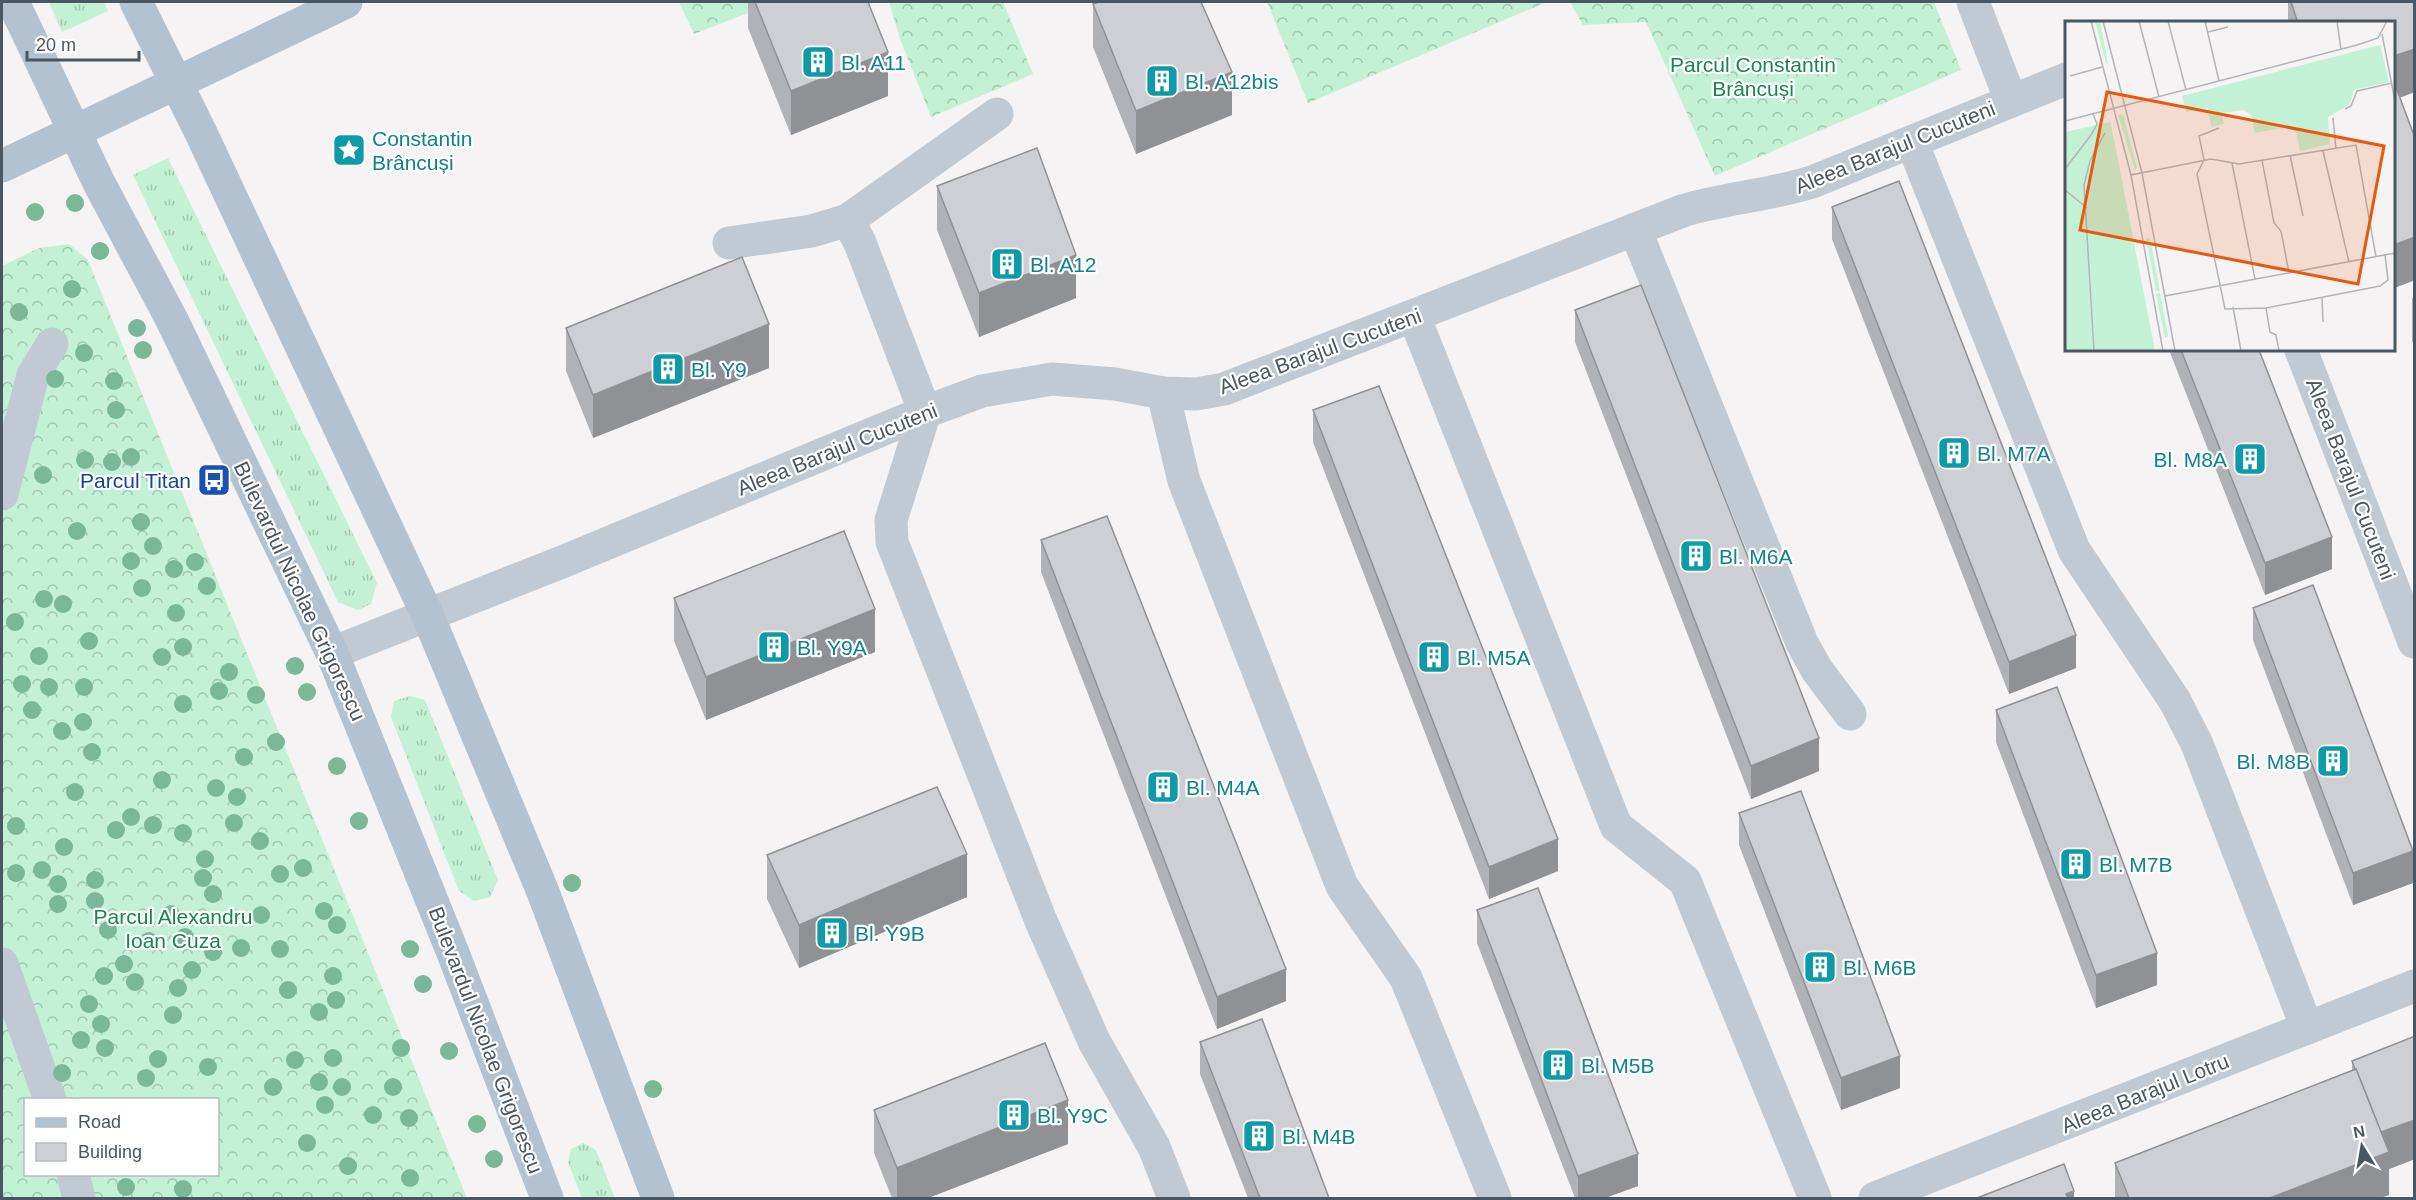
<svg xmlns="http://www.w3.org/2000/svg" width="2416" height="1200" font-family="Arial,sans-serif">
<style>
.grass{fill:url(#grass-tufts)}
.forest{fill:url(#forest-crowns);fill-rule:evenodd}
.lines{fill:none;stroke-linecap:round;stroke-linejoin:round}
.minor{stroke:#c1cad2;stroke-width:33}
.major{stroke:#b3c2d1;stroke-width:33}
.tree{fill:#7bb799}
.wall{fill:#b0b2b7}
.shaded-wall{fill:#909195}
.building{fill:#cdcfd5;stroke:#909195;stroke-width:1.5}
.labels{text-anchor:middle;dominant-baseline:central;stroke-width:4.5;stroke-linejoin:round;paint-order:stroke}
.culture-label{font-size:21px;fill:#0d838f;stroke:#fff;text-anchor:start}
.park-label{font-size:21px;fill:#17864f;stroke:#fff}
.street-label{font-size:21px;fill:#4a5661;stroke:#fff}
.transit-label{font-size:21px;fill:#164399;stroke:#fff;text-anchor:end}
.inset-road{fill:none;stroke:#b1b4b9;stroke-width:1.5}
.view{fill:#e8590c;fill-opacity:0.15;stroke:#e8590c;stroke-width:3}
.inset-edge{fill:none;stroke:#4a5661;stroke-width:3}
</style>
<defs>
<pattern id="grass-tufts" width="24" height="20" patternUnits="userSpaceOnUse" patternTransform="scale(1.5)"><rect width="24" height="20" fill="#c3f1d5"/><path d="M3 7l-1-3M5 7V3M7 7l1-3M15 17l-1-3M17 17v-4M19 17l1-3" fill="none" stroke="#a0c6b0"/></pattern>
<pattern id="forest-crowns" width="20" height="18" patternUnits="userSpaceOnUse" patternTransform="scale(1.5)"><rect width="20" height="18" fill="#c3f1d5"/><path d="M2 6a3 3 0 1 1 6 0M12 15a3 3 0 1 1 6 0" fill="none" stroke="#a0c6b0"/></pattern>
</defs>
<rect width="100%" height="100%" fill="#f5f3f3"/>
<g class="grass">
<polygon points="49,2 104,2 108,11 62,32"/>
<polygon points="168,158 377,583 371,604 358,610 338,602 133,175"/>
<polygon points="410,696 425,700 498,880 490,897 474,901 459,891 391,717 394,701"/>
<polygon points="583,1143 596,1150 615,1198 582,1198 568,1162 571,1149"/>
</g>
<g class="forest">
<polygon points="679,2 776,2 694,34"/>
<polygon points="889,2 1003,2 1033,74 931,117 900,39"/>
<polygon points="1267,2 1547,2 1308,103"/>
<polygon points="1570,2 1934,2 1961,70 1715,176 1646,22 1583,25"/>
<path d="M 69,244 L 88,260 L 467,1198 L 2,1198 L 2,266 L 39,248 ZM 26,1100 L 218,1100 L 218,1174 L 26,1174 Z"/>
</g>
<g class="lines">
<g class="minor">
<polyline points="1973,2 2011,101"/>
<polyline points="997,114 848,220 860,243 925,412 891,520 892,542 1041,921 1094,1041 1154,1147 1174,1198"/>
<polyline points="1912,142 2074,550 2175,701 2197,744 2307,1028"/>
<polyline points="1635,229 1802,643 1817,670 1850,714"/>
<polyline points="729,243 812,231 848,220"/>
<polyline points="1414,316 1616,826 1685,881 1815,1198"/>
<polyline points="2301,350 2414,642"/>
<polyline points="1163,393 1184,481 1342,886 1406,978 1495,1198"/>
<polyline points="2,494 33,375 52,344"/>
<path d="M 332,653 L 562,562 L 925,412 L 982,391 L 1052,379 L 1115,384 L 1163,393 L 1196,394 L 1224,389 L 1685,210 C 1727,198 1770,195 1812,182 L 2066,79"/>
<polyline points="2,964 50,1100"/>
<polyline points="73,1174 79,1198"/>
<polyline points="1875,1198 2414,986"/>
</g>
<g class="major">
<polyline points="13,2 99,183 172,320 332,653 453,953 547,1198"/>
<polyline points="136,2 201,133 428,616 543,892 658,1198"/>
<polyline points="2,166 346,2"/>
</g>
</g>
<g class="tree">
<circle cx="75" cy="203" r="9"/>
<circle cx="35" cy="212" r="9"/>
<circle cx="100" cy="251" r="9"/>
<circle cx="72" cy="289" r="9"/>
<circle cx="19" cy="312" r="9"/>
<circle cx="137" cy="328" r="9"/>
<circle cx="143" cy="350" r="9"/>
<circle cx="84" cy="353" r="9"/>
<circle cx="55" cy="379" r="9"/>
<circle cx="114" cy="381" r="9"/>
<circle cx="116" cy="410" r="9"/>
<circle cx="131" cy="457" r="9"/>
<circle cx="85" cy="460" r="9"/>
<circle cx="112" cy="462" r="9"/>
<circle cx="43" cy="475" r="9"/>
<circle cx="141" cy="522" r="9"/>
<circle cx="77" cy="531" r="9"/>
<circle cx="153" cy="546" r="9"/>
<circle cx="131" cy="561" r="9"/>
<circle cx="195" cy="562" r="9"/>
<circle cx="174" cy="569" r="9"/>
<circle cx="207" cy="586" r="9"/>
<circle cx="142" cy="588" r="9"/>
<circle cx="44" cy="599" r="9"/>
<circle cx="63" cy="604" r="9"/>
<circle cx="176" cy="613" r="9"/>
<circle cx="15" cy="622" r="9"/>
<circle cx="89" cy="641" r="9"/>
<circle cx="183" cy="647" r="9"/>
<circle cx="39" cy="656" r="9"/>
<circle cx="162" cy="657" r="9"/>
<circle cx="295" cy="666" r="9"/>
<circle cx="229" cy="672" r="9"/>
<circle cx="22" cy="684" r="9"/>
<circle cx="49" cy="687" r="9"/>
<circle cx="84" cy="687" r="9"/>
<circle cx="219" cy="691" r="9"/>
<circle cx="307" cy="692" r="9"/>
<circle cx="256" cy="695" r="9"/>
<circle cx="183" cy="704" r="9"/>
<circle cx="32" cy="710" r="9"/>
<circle cx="83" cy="722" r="9"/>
<circle cx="62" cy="731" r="9"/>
<circle cx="276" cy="742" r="9"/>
<circle cx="92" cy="752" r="9"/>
<circle cx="244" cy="757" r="9"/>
<circle cx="337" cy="766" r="9"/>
<circle cx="162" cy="780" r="9"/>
<circle cx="216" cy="788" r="9"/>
<circle cx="75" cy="792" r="9"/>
<circle cx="237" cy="797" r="9"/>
<circle cx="131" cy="817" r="9"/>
<circle cx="359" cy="821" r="9"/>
<circle cx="234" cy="823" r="9"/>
<circle cx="153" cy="825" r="9"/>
<circle cx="16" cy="826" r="9"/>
<circle cx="116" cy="830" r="9"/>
<circle cx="183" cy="833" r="9"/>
<circle cx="260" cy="841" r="9"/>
<circle cx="64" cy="847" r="9"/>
<circle cx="205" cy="859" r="9"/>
<circle cx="303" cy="868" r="9"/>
<circle cx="42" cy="870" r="9"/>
<circle cx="16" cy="873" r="9"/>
<circle cx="280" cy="874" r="9"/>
<circle cx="203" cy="878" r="9"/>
<circle cx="95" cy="880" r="9"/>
<circle cx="572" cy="883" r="9"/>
<circle cx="58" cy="884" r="9"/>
<circle cx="213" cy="894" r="9"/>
<circle cx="95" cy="901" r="9"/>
<circle cx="58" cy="904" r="9"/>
<circle cx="324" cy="911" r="9"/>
<circle cx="171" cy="914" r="9"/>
<circle cx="261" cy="915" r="9"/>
<circle cx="337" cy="925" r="9"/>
<circle cx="108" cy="930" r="9"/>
<circle cx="185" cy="937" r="9"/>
<circle cx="149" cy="941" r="9"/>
<circle cx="241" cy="948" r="9"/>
<circle cx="280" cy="949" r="9"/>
<circle cx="410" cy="949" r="9"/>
<circle cx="213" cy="952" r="9"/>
<circle cx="124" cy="964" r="9"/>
<circle cx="192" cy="970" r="9"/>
<circle cx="104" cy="976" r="9"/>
<circle cx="333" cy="976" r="9"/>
<circle cx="135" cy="982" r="9"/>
<circle cx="423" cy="984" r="9"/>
<circle cx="178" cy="988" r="9"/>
<circle cx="288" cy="990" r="9"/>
<circle cx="336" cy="1000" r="9"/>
<circle cx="89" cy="1004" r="9"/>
<circle cx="319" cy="1012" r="9"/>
<circle cx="173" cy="1015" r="9"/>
<circle cx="101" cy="1024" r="9"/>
<circle cx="81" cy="1040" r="9"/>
<circle cx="105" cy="1048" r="9"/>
<circle cx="401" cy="1048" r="9"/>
<circle cx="449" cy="1051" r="9"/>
<circle cx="333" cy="1058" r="9"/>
<circle cx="158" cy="1059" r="9"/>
<circle cx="295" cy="1060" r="9"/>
<circle cx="208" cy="1067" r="9"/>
<circle cx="62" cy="1073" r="9"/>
<circle cx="146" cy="1078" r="9"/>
<circle cx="319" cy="1082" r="9"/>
<circle cx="273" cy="1087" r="9"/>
<circle cx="342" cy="1087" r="9"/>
<circle cx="393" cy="1087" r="9"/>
<circle cx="653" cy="1089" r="9"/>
<circle cx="325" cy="1105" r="9"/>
<circle cx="373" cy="1115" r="9"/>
<circle cx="409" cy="1118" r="9"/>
<circle cx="477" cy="1124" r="9"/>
<circle cx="307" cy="1143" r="9"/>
<circle cx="494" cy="1159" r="9"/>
<circle cx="348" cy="1166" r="9"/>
<circle cx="410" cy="1178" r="9"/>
<circle cx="126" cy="1187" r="9"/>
<circle cx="183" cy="1189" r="9"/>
</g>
<g class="wall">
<polygon points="748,2 868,2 888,96 791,135 748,28"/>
<polygon points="2288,2 2415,2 2399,98 2415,280 2394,288 2394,22 2288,22"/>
<polygon points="1093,4 1232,115 1136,154 1093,47"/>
<polygon points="937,186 1076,298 979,337 937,230"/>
<polygon points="1832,207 2076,668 2009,694 1832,239"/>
<polygon points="2415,297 2415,348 2412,341 2412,298"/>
<polygon points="1575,310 1819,771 1751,799 1575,342"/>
<polygon points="566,328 769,368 593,438 566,371"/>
<polygon points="2169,350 2259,350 2332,569 2265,595"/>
<polygon points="1313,410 1558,871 1489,899 1313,442"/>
<polygon points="1041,540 1286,1001 1217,1029 1041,572"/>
<polygon points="674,598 875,652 706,720 674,641"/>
<polygon points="2253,608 2413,883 2353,905 2253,640"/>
<polygon points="1996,710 2157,985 2096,1008 1996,742"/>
<polygon points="1739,813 1900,1088 1841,1110 1739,845"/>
<polygon points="767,855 967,897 799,968 767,899"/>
<polygon points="1477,910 1638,1186 1605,1198 1575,1198 1477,943"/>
<polygon points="2415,1036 2415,1159 2389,1169 2389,1195 2380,1198 2115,1198 2115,1163 2352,1070 2352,1061"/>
<polygon points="1200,1042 1329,1198 1248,1198 1200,1074"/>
<polygon points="874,1110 1068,1144 928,1198 892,1198 874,1153"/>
</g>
<g class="shaded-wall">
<polygon points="2415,49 2415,92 2394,100 2394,56"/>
<polygon points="888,52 888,96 791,135 791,91"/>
<polygon points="1232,72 1232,115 1136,154 1136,111"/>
<polygon points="2415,237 2415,280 2394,288 2394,245"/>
<polygon points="1076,255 1076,298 979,337 979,293"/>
<polygon points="769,324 769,368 593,438 593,395"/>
<polygon points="2332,537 2332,569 2265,595 2265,563"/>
<polygon points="875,609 875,652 706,720 706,677"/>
<polygon points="2076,635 2076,668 2009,694 2009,662"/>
<polygon points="1819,738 1819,771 1751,799 1751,766"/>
<polygon points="1558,839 1558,871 1489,899 1489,867"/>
<polygon points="2413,851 2413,883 2353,905 2353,873"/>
<polygon points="967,854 967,897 799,968 799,925"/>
<polygon points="2157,953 2157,985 2096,1008 2096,975"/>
<polygon points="1286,969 1286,1001 1217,1029 1217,997"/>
<polygon points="1900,1056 1900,1088 1841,1110 1841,1078"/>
<polygon points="1068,1100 1068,1144 928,1198 897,1198 897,1168"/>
<polygon points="2415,1120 2415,1159 2389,1169 2389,1195 2380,1198 2270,1198 2380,1133"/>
<polygon points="1638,1154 1638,1186 1605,1198 1578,1198 1578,1176"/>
<polygon points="2074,1191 2074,1198 2066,1198 2066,1194"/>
</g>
<g class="building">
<polygon points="755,2 868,2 888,52 791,91"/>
<polygon points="1099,2 1201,2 1232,72 1136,111 1093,4"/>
<polygon points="2291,2 2415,2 2415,49 2394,56 2394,22 2290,22 2297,20"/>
<polygon points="2397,90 2415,138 2415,237 2394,245 2394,91"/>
<polygon points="1037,148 1076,255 979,293 937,186"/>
<polygon points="1899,181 2076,635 2009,662 1832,207"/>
<polygon points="742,257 769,324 593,395 566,328"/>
<polygon points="1641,285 1819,738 1751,766 1575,310"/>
<polygon points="2181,350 2259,350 2332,537 2265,563"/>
<polygon points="1379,386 1558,839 1489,867 1313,410"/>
<polygon points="1107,516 1286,969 1217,997 1041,540"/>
<polygon points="844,531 875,609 706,677 674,598"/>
<polygon points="2313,585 2413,851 2353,873 2253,608"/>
<polygon points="2057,687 2157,953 2096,975 1996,710"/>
<polygon points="937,787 967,854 799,925 767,855"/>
<polygon points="1801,791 1900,1056 1841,1078 1739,813"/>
<polygon points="1538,888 1638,1154 1578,1176 1477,910"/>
<polygon points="1262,1019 1329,1198 1260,1198 1200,1042"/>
<polygon points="2415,1036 2415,1120 2381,1132 2356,1069 2355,1069 2352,1061"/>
<polygon points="1045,1043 1068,1100 897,1168 874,1110"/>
<polygon points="2356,1069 2389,1152 2270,1198 2129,1198 2115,1163"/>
<polygon points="2064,1164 2074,1191 2066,1194 2068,1198 1977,1198"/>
</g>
<defs>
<g id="building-square" transform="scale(1.725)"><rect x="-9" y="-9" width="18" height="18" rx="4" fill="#0f9aa8" stroke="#fff"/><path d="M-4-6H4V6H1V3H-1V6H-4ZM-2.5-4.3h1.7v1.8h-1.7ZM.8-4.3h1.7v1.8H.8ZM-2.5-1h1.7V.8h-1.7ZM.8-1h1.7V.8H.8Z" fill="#fff"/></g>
<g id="sight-square" transform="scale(1.725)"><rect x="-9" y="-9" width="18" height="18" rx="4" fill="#0f9aa8" stroke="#fff"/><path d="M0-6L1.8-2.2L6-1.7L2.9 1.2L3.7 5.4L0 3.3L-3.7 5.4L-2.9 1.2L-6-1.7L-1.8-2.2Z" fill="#fff"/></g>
<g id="bus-square" transform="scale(1.725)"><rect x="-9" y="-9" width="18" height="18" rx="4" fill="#1a4fb4" stroke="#fff"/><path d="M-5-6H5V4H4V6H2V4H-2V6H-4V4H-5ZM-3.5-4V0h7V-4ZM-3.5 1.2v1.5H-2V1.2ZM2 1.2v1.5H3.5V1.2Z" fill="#fff"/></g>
</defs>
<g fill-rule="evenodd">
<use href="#building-square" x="818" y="62"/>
<use href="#building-square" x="1162" y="81"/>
<use href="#sight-square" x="349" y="150"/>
<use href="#building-square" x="1007" y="264"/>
<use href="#building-square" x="668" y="369"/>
<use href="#building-square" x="1954" y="453"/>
<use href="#building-square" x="2250" y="459"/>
<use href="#bus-square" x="214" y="480"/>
<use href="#building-square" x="1696" y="556"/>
<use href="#building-square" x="774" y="647"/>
<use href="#building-square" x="1434" y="657"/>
<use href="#building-square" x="2333" y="761"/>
<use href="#building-square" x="1163" y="787"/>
<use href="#building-square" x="2076" y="864"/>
<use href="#building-square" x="832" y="933"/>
<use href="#building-square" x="1820" y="967"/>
<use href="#building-square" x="1558" y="1065"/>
<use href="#building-square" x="1014" y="1115"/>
<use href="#building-square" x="1259" y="1136"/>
</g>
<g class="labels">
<g class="culture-label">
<text x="841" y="62">Bl. A11</text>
<text x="1185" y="81">Bl. A12bis</text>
<text x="372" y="138">Constantin<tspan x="372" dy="24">Brâncuși</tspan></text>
<text x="1030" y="264">Bl. A12</text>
<text x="691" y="369">Bl. Y9</text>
<text x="1977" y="453">Bl. M7A</text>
<text x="2227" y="459" text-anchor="end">Bl. M8A</text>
<text x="1719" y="556">Bl. M6A</text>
<text x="797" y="647">Bl. Y9A</text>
<text x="1457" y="657">Bl. M5A</text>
<text x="2310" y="761" text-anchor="end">Bl. M8B</text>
<text x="1186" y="787">Bl. M4A</text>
<text x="2099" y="864">Bl. M7B</text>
<text x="855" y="933">Bl. Y9B</text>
<text x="1843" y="967">Bl. M6B</text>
<text x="1581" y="1065">Bl. M5B</text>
<text x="1037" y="1115">Bl. Y9C</text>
<text x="1282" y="1136">Bl. M4B</text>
</g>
<g class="park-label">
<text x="1753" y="64">Parcul Constantin<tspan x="1753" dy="24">Brâncuși</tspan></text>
<text x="173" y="916">Parcul Alexandru<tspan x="173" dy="24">Ioan Cuza</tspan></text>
</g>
<g class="street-label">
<text transform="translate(1895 147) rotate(-22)">Aleea Barajul Cucuteni</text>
<text transform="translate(1320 351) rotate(-20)">Aleea Barajul Cucuteni</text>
<text transform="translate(837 449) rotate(-22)">Aleea Barajul Cucuteni</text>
<text transform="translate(2351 479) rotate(69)">Aleea Barajul Cucuteni</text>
<text transform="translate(300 591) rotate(65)">Bulevardul Nicolae Grigorescu</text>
<text transform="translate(486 1040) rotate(69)">Bulevardul Nicolae Grigorescu</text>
<text transform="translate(2145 1093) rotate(-22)">Aleea Barajul Lotru</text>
</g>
<g class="transit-label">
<text x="191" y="480">Parcul Titan</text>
</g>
</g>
<g transform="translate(2065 21)">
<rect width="330" height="330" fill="#f5f3f3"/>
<path d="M 30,0 L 35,0 L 43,43 L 41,42 ZM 58,93 L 72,147 L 70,149 L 53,94 ZM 81,217 L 85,217 L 95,270 L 91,270 ZM 95,272 L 103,315 L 100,317 L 91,273 Z" fill="#c3f1d5"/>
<path d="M 315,24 L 324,61 L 289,69 L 285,83 L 263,96 L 265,123 L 235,130 L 231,111 L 222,106 L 190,112 L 186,94 L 178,89 L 157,92 L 159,103 L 146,106 L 143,87 L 121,91 L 117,75 ZM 45,101 L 46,103 L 90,330 L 0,330 L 0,111 Z" fill="#c3f1d5"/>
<path class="inset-road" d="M 26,0 L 66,154 L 98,330M 38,0 L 77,152 L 110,330M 74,0 L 94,76M 103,0 L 121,69M 140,0 L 154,60M 272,0 L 276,29M 143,11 L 163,6M 317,13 L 330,80M 5,55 L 37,46M 280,88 L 286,85 L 292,70 L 327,62M 268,97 L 271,128M 0,100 L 292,24 L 313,17 L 322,0M 154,107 L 134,115 L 139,139 L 132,153 L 160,288 L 201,287 L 315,265 L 323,259 L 320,234M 258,130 L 284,241M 225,134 L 238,195M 197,139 L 209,202 L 216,210 L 224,252M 167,142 L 190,258M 0,148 L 26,114 L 32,103 L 28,93M 66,154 L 146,138 L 174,143 L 291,124 L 311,236M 0,169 L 22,187M 100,275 L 330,232M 257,277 L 258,301M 168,286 L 176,330M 201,287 L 205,311 L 211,314 L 214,330M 29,330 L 19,164 L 25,140 L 40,112"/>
<path class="view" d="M 42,71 L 319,125 L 293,263 L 15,209 Z"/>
<rect width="330" height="330" class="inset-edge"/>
</g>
<rect width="2416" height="1200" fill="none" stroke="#4a5661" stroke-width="6"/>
<rect x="24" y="1098" width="195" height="78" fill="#ffffff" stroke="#b7bbc0" stroke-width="1.5"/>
<rect x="36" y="1118" width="30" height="9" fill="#b3c2d1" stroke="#b7bbc0" stroke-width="1.5"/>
<text x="78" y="1128" font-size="18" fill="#4a5661">Road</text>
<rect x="36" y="1143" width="30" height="18" fill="#cdcfd5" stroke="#b7bbc0" stroke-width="1.5"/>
<text x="78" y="1158" font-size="18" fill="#4a5661">Building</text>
<g transform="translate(2362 1146) rotate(349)" stroke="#ffffff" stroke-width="4.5" paint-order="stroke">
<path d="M0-4.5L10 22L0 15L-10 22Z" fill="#4a5661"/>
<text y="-9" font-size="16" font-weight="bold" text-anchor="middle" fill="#4a5661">N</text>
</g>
<path d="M27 51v9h112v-9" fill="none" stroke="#4a5661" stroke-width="3"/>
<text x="36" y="51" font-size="18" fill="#4a5661" stroke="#ffffff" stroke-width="4.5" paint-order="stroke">20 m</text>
</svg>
